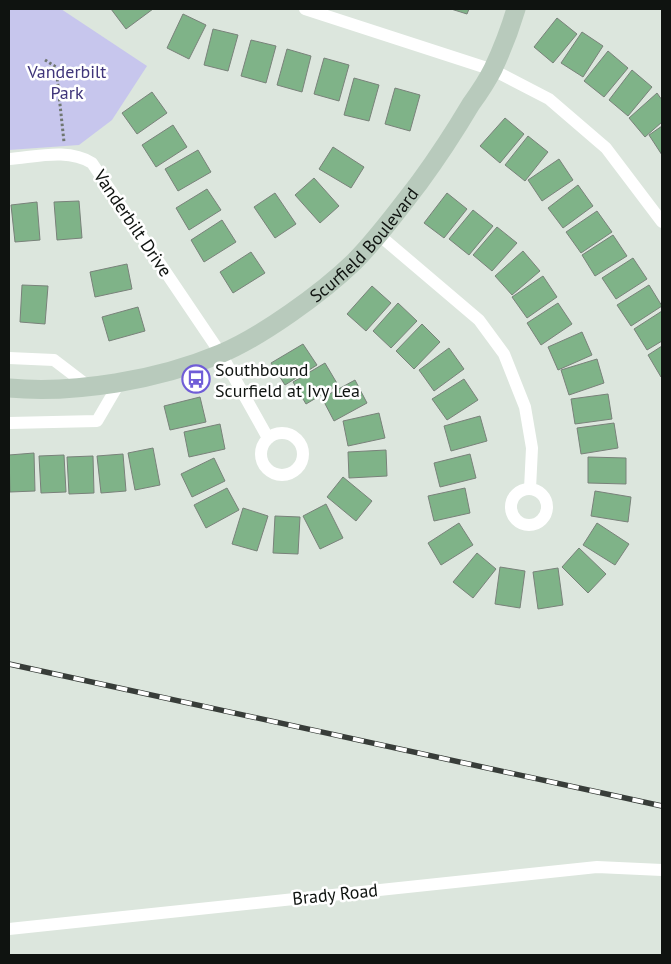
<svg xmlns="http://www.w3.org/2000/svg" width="671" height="964" font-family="'PT Sans',sans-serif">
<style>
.green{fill:#c7c6ed}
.building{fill:#7fb388;stroke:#79827a}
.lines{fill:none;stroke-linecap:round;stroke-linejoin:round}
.path{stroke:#6f7670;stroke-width:3;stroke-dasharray:2.5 2.5;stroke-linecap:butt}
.street{stroke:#fff;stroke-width:12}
.secondary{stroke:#b8cabc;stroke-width:19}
.rail-casing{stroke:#383d39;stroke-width:5.5}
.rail{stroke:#fff;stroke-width:4;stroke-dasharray:11;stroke-linecap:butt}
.labels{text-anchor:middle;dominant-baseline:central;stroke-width:5;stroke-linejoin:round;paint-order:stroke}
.park-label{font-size:18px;fill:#3f357a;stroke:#fff}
.street-label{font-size:18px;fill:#0f1310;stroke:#fff}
.poi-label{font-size:18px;fill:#0f1310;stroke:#fff;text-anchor:start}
</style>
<rect width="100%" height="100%" fill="#dce6dd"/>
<polygon class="green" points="9,9 61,9 147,66 112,120 79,145 9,150"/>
<g class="building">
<polygon points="111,9 153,9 126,29"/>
<polygon points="451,9 469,9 467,14"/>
<polygon points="183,14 206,25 189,59 167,48"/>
<polygon points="557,18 577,34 553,63 534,47"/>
<polygon points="213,29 238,35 228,71 204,65"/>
<polygon points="582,32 603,46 583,77 561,63"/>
<polygon points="251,40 276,46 266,83 241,76"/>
<polygon points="287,49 311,56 302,92 277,85"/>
<polygon points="608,51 628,68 604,97 584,81"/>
<polygon points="324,58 349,65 339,101 314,94"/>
<polygon points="632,70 652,87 628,116 609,100"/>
<polygon points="354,78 379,85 369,121 344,115"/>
<polygon points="395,88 420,95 410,131 385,124"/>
<polygon points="152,92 167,113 137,134 122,113"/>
<polygon points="657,93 662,100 662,122 645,137 629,118"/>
<polygon points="505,118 524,134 500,163 480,146"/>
<polygon points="173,125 187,147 156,167 142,145"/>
<polygon points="662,126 662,155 649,135"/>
<polygon points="528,136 548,152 525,181 505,165"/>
<polygon points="333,147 364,167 351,188 319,169"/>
<polygon points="198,150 211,172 178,191 165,169"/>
<polygon points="559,159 573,180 542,201 528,180"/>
<polygon points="314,178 339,206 320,223 295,195"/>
<polygon points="578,185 593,206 563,228 548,208"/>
<polygon points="207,189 221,210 189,230 176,208"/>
<polygon points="275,193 296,224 275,238 254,207"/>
<polygon points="447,193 467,209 444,238 424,223"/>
<polygon points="79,201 82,238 57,240 54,202"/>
<polygon points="37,202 40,240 15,242 11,205"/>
<polygon points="473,210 493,226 469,255 449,239"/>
<polygon points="597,211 612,232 581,253 566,232"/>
<polygon points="222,220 236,242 204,262 191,240"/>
<polygon points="497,227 517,243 492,271 473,255"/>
<polygon points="613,235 627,256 595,276 582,255"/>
<polygon points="523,251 540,271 512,295 495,276"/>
<polygon points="251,252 265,273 233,293 220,272"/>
<polygon points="633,258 647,279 616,299 602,278"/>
<polygon points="127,264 132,289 95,297 90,272"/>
<polygon points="543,276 557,297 527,318 512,297"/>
<polygon points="22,285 48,286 45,324 20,322"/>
<polygon points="649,285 662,306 631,326 617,305"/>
<polygon points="372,286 391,303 366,331 347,314"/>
<polygon points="398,303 417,321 391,348 373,331"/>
<polygon points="558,303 572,324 541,345 527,323"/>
<polygon points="138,307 145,331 109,341 102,317"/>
<polygon points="662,311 662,341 647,350 634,329"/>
<polygon points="422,324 440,342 414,369 396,351"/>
<polygon points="582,332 592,355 558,370 548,347"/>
<polygon points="303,344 317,365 285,385 271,363"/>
<polygon points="662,346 662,376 661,377 648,355"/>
<polygon points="449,348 464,369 434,391 419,370"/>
<polygon points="597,359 604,383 569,395 561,370"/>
<polygon points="325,363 338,385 306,404 293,382"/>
<polygon points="464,379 478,400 447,420 432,399"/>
<polygon points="355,380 367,403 334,421 322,398"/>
<polygon points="608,394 612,419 575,424 571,399"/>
<polygon points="200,397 206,422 170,430 164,406"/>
<polygon points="379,413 385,438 348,446 343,421"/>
<polygon points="480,416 487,441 451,451 444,426"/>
<polygon points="614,423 618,448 581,454 577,428"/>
<polygon points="220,424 225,449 189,457 184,432"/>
<polygon points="153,448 160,485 135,490 128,453"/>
<polygon points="386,450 387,476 349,478 348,452"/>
<polygon points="34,453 35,491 10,492 9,455"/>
<polygon points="123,454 126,491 101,493 97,456"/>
<polygon points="470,454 476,478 440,487 434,463"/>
<polygon points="64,455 66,492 41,493 39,456"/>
<polygon points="93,456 94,493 69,494 67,457"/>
<polygon points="588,457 626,458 626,484 588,483"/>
<polygon points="214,458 225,481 192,497 181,474"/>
<polygon points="343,477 372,501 356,521 327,497"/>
<polygon points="227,488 239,510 206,528 194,505"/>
<polygon points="465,488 470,513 434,521 428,496"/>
<polygon points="595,491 631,497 628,522 591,516"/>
<polygon points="326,504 343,538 320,549 303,516"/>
<polygon points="243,508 268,516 257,551 232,544"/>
<polygon points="275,516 300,517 298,554 273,553"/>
<polygon points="459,523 473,545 441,565 428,543"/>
<polygon points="597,523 629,544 615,565 583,545"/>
<polygon points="579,548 606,574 588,593 562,567"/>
<polygon points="477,553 496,569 473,598 453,582"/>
<polygon points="500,567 525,571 520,608 495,604"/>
<polygon points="558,568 563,605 538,609 533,572"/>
</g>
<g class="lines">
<polyline class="path" points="45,60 56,67 64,142"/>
<g class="street">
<polyline points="305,9 493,70 549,99 606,148 662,222"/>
<path d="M 9,159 C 36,157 68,148 92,163 L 221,354 L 268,438"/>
<polyline points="379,235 479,320 504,354 525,407 532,448 530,489"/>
<polyline points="9,358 54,360 88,386"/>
<polyline points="9,423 97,421 121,380"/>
<circle cx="282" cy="454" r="21"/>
<circle cx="529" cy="507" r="18"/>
<polyline points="9,929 597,867 662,870"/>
</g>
<path class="secondary" id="s1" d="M 9,388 C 75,394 158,380 220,354 C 261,337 322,293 354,262 C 378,238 398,210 419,183 C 438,157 455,131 471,104 C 479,93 487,81 493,69 C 502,50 510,29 516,9"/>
<g class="rail-casing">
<polyline id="rail" points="9,664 662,806"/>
</g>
<use href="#rail" class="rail"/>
</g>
<defs>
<g id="bus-ring" transform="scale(1.4375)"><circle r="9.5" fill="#fff" stroke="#705dd7" stroke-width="1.5"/><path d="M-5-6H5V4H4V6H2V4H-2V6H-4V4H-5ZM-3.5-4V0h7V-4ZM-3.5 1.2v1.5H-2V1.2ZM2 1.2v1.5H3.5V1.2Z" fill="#705dd7"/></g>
</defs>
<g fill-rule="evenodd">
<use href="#bus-ring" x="196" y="379"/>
</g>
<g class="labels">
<g class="park-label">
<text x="67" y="71">Vanderbilt<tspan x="67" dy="21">Park</tspan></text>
</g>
<g class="street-label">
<text transform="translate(133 223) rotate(56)">Vanderbilt Drive</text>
<text stroke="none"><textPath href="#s1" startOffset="398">Scurfield Boulevard</textPath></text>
<text transform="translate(335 894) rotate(-6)">Brady Road</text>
</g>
<g class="poi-label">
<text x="215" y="369">Southbound<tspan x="215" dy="21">Scurfield at Ivy Lea</tspan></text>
</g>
</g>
<rect width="671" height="964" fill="none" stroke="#0f1310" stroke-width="20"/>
</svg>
